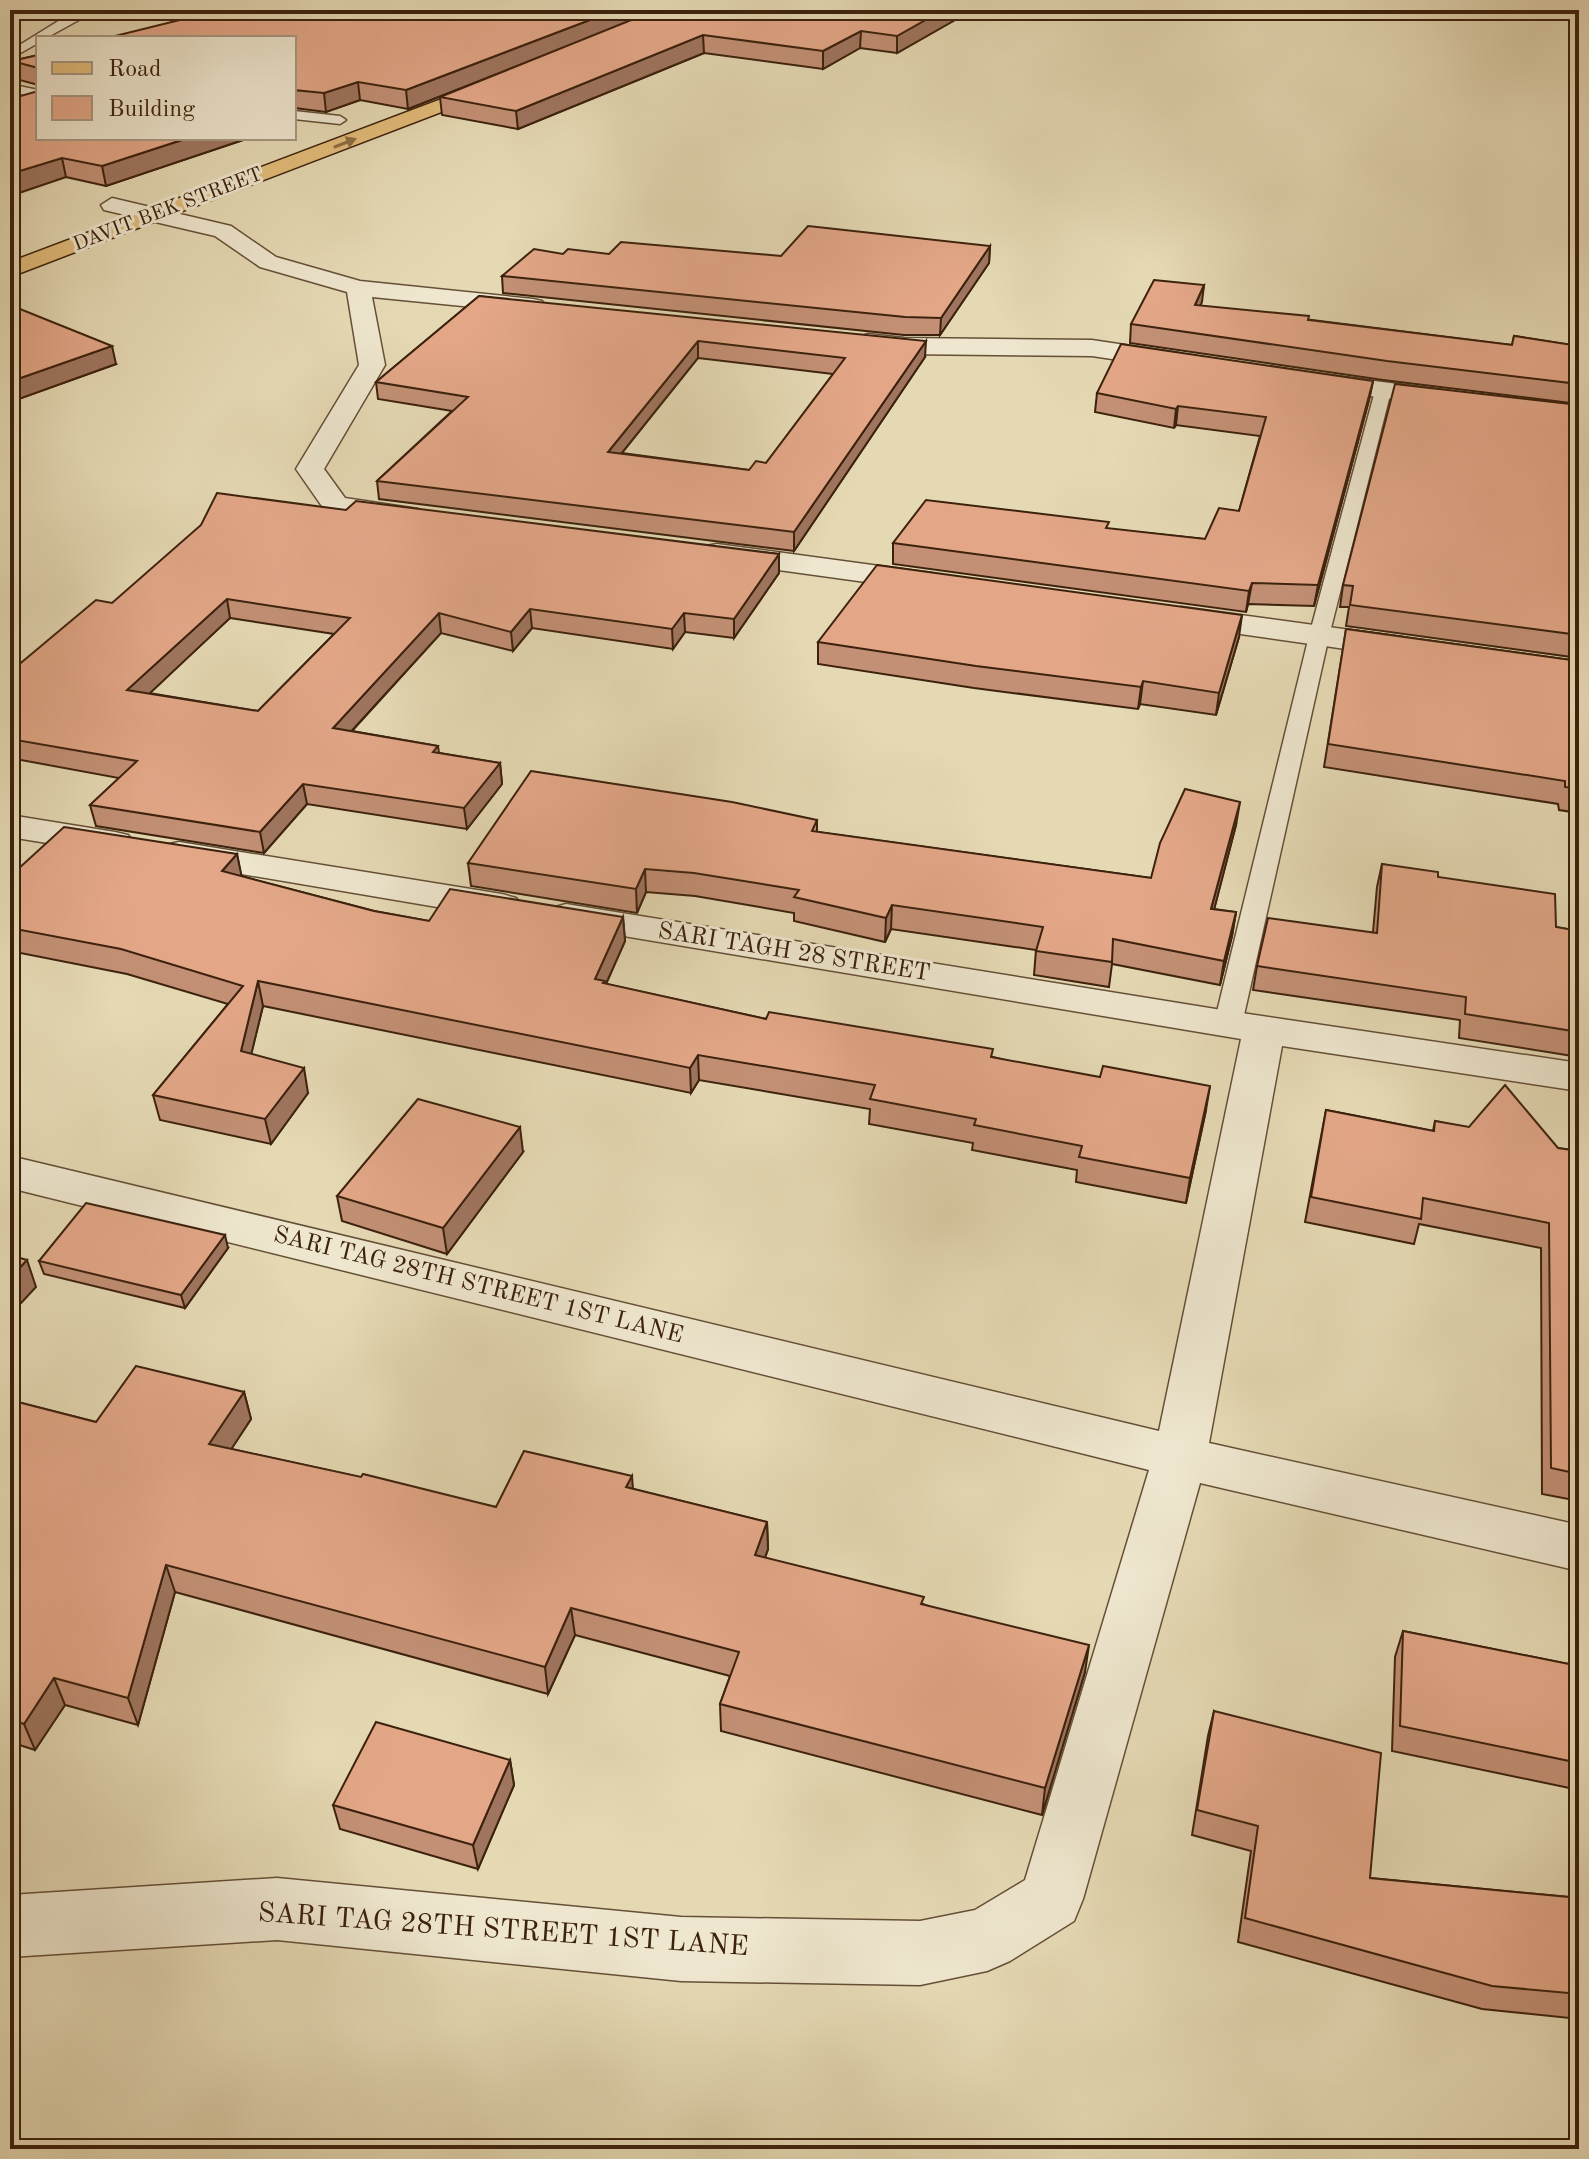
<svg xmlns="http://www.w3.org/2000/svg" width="1589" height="2159" font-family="'Old Standard TT',serif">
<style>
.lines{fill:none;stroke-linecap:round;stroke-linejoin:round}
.service-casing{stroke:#664f37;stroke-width:3}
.minor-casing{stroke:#664f37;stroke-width:3}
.primary-casing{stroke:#3c210d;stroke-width:3}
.service{fill:#eee6ce;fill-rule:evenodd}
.minor{fill:#eee6ce;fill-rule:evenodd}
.primary{fill:#e2bc7a;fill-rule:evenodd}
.wall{fill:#c39075;stroke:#3c210d;stroke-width:2;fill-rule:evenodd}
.shaded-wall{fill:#9f755f;stroke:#3c210d;stroke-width:2}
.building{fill:#e3a788;stroke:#3c210d;stroke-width:2;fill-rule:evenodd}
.oneway{fill:#8f6e44}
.labels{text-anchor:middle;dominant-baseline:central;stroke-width:6;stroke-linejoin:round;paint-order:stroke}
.far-street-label{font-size:20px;fill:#3c210d;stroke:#eee6ce}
.street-label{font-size:24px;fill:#3c210d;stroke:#eee6ce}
.near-street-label{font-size:28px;fill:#3c210d;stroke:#eee6ce}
</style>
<rect width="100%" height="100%" fill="#e5d9b4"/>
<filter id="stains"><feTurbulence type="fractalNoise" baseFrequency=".0025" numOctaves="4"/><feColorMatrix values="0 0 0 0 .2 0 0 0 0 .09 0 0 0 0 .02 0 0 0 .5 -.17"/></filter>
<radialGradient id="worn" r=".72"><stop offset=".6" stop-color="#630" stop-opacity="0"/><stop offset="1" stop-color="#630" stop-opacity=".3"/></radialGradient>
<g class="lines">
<g class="service-casing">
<g id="service">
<polygon points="83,10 97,10 46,38 38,38 38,43 10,59 10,51 60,20"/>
<polygon points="10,84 38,90 38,98 10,92"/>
<polygon points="294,111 340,116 346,120 340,124 294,119"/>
<polygon points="1383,386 1391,391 1329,636 1242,1024 1238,1030 1228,1032 1218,1030 1214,1024 1309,636 1375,391"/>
</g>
</g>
<g class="minor-casing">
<g id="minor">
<polygon points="112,198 231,226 276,257 360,281 533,299 542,301 545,306 542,311 533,313 372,297 385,365 324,469 345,498 418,509 422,515 418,521 407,524 336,515 326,512 296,469 359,365 347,292 260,267 215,236 104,210 101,205"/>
<polygon points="868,334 904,338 1092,340 1178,353 1187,356 1191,361 1187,366 1178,369 1092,356 904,354 859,347 855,342 859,337"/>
<polygon points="1313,373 1451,391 1460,393 1464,399 1460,405 1451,407 1304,387 1300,381 1304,375"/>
<polygon points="717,544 931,573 942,575 947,582 942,589 931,591 706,560 702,553 706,546"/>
<polygon points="1181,607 1402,637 1414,640 1419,647 1414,654 1402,657 1170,624 1165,617 1170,610"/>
<polygon points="10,815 115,832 128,835 134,843 128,851 115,854 10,837"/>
<polygon points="179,842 502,894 516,898 522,906 516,914 502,918 165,861 160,853 165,845"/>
<polygon points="566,904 1228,1011 1579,1063 1579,1091 1282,1046 1209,1443 1579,1525 1579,1571 1200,1483 1083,1899 1074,1921 1010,1961 987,1971 920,1985 681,1981 277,1940 10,1957 10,1895 277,1878 681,1917 920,1921 975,1910 1025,1880 1149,1470 10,1188 10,1156 1159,1431 1241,1039 552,924 546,916 552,908"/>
</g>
</g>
<g class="primary-casing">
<polygon id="primary" points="497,78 504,80 506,84 504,88 10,277 10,262"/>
</g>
<use href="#service" class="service"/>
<use href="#minor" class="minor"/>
<use href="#primary" class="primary"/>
</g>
<g class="wall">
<polygon points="969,12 897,53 860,48 823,69 704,53 518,129 442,115 440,97 476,82 408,109 360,100 326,112 294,108 294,109 294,38 219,16"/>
<polygon points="38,55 38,85 16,79 12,61"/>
<polygon points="38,138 249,138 106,186 66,177"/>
<polygon points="990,246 989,263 940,335 904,335 503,293 502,276 563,254 781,256"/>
<polygon points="1204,285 1200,306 1512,345 1514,336 1579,346 1579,404 1383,380 1130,343 1131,324"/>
<path d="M 479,296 L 925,357 L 794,551 L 379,499 L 377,481 L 452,411 L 378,399 L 376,382 ZM 698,358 L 833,374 L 766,463 L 749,470 L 622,453 Z"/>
<polygon points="10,305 116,364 16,400 10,397"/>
<polygon points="1373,381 1369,400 1314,606 1248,604 1246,612 893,564 893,543 1108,529 1205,539 1239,511 1260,436 1176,425 1174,428 1095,412 1097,393"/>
<polygon points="1579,405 1579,658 1346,626 1349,607 1340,607 1343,585"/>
<path d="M 346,510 L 779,554 L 779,573 L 734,638 L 685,632 L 673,649 L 532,628 L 513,651 L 441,633 L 352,731 L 438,746 L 439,753 L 500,763 L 502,784 L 467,829 L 307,804 L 264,853 L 96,826 L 90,805 L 119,778 L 10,758 L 10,672 L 112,603 ZM 230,618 L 334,634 L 258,711 L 149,693 Z"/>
<polygon points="1346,629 1579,661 1579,813 1559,810 1558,804 1324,767"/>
<polygon points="1239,637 1216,715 1140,704 1138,709 974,688 818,664 818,642"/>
<polygon points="817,820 817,832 1151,878 1236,825 1214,909 1236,912 1232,936 1220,985 1112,964 1109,987 1034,975 1036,950 891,929 885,942 794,921 794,913 695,896 646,892 637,913 471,886 468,863"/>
<polygon points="237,854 241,876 374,911 429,921 623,917 625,941 606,984 766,1019 993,1057 1206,1110 1186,1203 1076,1182 1077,1170 972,1150 973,1143 869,1124 870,1109 699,1080 691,1093 263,1006 251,1054 308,1093 271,1144 160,1120 153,1095 228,1004 127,974 10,951 10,869 17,870"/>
<polygon points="1382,864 1438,877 1556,927 1579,931 1579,1057 1459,1038 1460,1020 1253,990 1257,966 1373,932 1377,887"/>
<polygon points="1326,1110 1433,1131 1435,1121 1558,1148 1579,1151 1579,1501 1542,1494 1541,1248 1419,1224 1414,1244 1305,1222"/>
<polygon points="523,1152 447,1254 342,1221 337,1196"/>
<polygon points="228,1248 185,1308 44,1274 39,1261"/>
<polygon points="244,1392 251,1419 231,1449 496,1507 633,1489 767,1522 768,1549 765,1558 923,1604 1085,1672 1042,1815 721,1731 720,1704 730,1676 575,1635 548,1694 175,1592 138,1725 65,1705 35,1750 10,1742 10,1400 96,1422"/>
<polygon points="1403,1631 1579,1666 1579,1790 1392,1751 1395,1657"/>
<polygon points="1214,1711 1370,1878 1579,1898 1579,2019 1482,2009 1238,1942 1251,1851 1192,1835 1208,1736"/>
<polygon points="510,1760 514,1785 478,1869 340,1829 333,1805"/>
</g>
<g class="shaded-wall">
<polygon points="616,10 659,10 408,109 406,90"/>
<polygon points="943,10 969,10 969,12 897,53 897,36"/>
<polygon points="861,31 860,48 823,69 823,51"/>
<polygon points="703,35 704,53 518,129 516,111"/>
<polygon points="358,82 360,100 326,112 324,93"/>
<polygon points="188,138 249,138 106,186 102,166"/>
<polygon points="62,158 66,177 10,196 10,174"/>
<polygon points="990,246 989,263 940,335 941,318"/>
<polygon points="1204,285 1202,302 1193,323 1195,305"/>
<polygon points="698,341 698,358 609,469 608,452"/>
<polygon points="926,341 925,357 794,551 794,532"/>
<polygon points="112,346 116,364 16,400 12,381"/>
<polygon points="1373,381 1369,400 1314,606 1318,585"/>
<polygon points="1178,406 1176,425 1174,428 1176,409"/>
<polygon points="779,554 779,573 734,638 734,619"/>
<polygon points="1252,583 1248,604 1246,612 1249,591"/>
<polygon points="227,599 230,618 132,710 127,690"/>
<polygon points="530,609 532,628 513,651 511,632"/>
<polygon points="439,613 441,633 336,748 333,728"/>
<polygon points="684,613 685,632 673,649 672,629"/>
<polygon points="1242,615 1239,637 1216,715 1219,693"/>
<polygon points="1143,681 1140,704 1138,709 1141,687"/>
<polygon points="500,763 502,784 467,829 464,808"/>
<polygon points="303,784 307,804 264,853 260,832"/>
<polygon points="1240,802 1236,825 1208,933 1211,909"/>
<polygon points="237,854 242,878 222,871"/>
<polygon points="645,869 646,892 637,913 636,889"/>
<polygon points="892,905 891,929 885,942 886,918"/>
<polygon points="1236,912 1232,936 1220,985 1224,961"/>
<polygon points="623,917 625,941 605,986 595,979"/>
<polygon points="258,981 263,1006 246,1076 241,1051"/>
<polygon points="698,1055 699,1080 691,1093 690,1068"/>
<polygon points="304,1068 308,1093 271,1144 265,1119"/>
<polygon points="1210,1086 1206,1110 1186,1203 1190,1178"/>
<polygon points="520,1127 523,1152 447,1254 443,1228"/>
<polygon points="225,1235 228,1248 185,1308 181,1295"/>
<polygon points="27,1260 36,1287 10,1315 10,1278"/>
<polygon points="244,1392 251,1419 217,1471 209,1444"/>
<polygon points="632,1476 634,1503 626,1487"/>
<polygon points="767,1522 768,1549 756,1582 755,1555"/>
<polygon points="166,1565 175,1592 138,1725 128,1698"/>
<polygon points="571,1608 575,1635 548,1694 545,1667"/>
<polygon points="1089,1645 1085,1672 1042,1815 1045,1788"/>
<polygon points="54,1678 65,1705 35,1750 24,1724"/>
<polygon points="510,1760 514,1785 478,1869 473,1845"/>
</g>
<g class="building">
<polygon points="240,10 616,10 406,90 358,82 324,93 294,90 294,38 107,38 208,13 219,16"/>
<polygon points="656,10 943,10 897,36 861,31 823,51 703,35 516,111 440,97"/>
<polygon points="38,55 38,68 12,61"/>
<polygon points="38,91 38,138 188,138 102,166 62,158 10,174 10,99"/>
<polygon points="808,226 990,246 941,318 905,317 502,276 534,249 563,254 568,249 609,254 621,242 781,256"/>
<polygon points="1154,280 1204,285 1195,305 1309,316 1308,320 1512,345 1514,336 1579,346 1579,384 1387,361 1131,324"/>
<path d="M 479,296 L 926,341 L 794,532 L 377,481 L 468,397 L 376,382 ZM 698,341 L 845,358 L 766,463 L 756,461 L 749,470 L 608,452 Z"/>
<polygon points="10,305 112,346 12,381 10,380"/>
<polygon points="1121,344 1373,381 1318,585 1252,583 1249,591 893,543 926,500 1109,522 1106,528 1205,539 1219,508 1239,511 1266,417 1178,406 1176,409 1097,393"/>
<polygon points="1395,384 1579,405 1579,635 1350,605 1353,586 1343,585"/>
<path d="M 217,493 L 346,510 L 356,501 L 779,554 L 734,619 L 684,613 L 672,629 L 530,609 L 511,632 L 439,613 L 333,728 L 438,746 L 433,752 L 500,763 L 464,808 L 303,784 L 260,832 L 90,805 L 137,761 L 10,739 L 10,672 L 96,600 L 112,603 L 201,525 ZM 227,599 L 350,618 L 258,711 L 127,690 Z"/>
<polygon points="877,565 1242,615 1219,693 1143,681 1141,687 976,666 818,642"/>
<polygon points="1346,629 1579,661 1579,789 1565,787 1565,781 1328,744"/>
<polygon points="531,771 732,802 817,820 812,831 1151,878 1160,843 1185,789 1240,802 1211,909 1236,912 1224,961 1113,939 1112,962 1036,951 1043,927 892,905 886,918 794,897 799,890 694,873 645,869 636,889 468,863"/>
<polygon points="64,827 237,854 222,871 374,911 429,921 450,889 623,917 595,979 605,981 603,983 766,1019 769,1012 993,1049 991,1057 1100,1077 1103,1066 1210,1086 1190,1178 1079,1157 1082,1146 974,1125 976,1119 870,1099 875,1085 698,1055 690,1068 258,981 241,1051 304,1068 265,1119 153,1095 243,986 121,949 10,928 10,869 17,870"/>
<polygon points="1382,864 1438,872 1438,877 1555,894 1556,927 1579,931 1579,1032 1465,1014 1466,997 1257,966 1268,918 1377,933"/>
<polygon points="1505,1085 1558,1148 1579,1151 1579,1474 1551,1468 1549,1223 1423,1198 1421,1219 1311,1197 1326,1110 1434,1131 1435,1121 1469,1127"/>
<polygon points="418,1099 520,1127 443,1228 337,1196"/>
<polygon points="86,1203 225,1235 181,1295 39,1261"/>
<polygon points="10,1255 27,1260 10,1278"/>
<polygon points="136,1366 244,1392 209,1444 361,1477 363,1474 496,1507 524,1451 632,1476 626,1487 767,1522 755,1555 924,1597 921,1604 1089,1645 1045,1788 720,1704 739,1652 571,1608 545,1667 166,1565 128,1698 54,1678 24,1724 10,1719 10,1400 96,1422"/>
<polygon points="1403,1631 1579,1666 1579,1763 1400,1726"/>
<polygon points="1214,1711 1381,1753 1370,1878 1579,1898 1579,1994 1492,1986 1245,1918 1258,1826 1197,1810"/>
<polygon points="376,1722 510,1760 473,1845 333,1805"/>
</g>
<defs><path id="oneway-solid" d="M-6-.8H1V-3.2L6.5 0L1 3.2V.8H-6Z" transform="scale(2)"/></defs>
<use class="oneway" href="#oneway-solid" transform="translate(345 143) rotate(-21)"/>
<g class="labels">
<g class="far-street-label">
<text transform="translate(168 210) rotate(-21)">DAVIT BEK STREET</text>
</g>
<g class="street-label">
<text transform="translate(794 953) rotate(9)">SARI TAGH 28 STREET</text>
<text transform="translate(478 1286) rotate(14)">SARI TAG 28TH STREET 1ST LANE</text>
</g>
<g class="near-street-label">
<text transform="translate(503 1931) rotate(4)">SARI TAG 28TH STREET 1ST LANE</text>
</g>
</g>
<rect width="1589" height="2159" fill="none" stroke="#e5d9b4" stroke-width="40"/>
<rect x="12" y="12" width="1565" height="2135" fill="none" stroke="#3c210d" stroke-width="4"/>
<rect x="20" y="20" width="1549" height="2119" fill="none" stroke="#3c210d" stroke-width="2"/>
<rect x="36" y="36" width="260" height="104" fill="#eee6ce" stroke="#a79781" stroke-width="2"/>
<rect x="52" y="62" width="40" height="12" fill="#e2bc7a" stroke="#a79781" stroke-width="2"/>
<text x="108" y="76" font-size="24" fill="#3c210d">Road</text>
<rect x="52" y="96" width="40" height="24" fill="#e3a788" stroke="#a79781" stroke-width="2"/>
<text x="108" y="116" font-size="24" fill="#3c210d">Building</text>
<rect width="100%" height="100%" filter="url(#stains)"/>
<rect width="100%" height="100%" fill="url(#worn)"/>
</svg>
